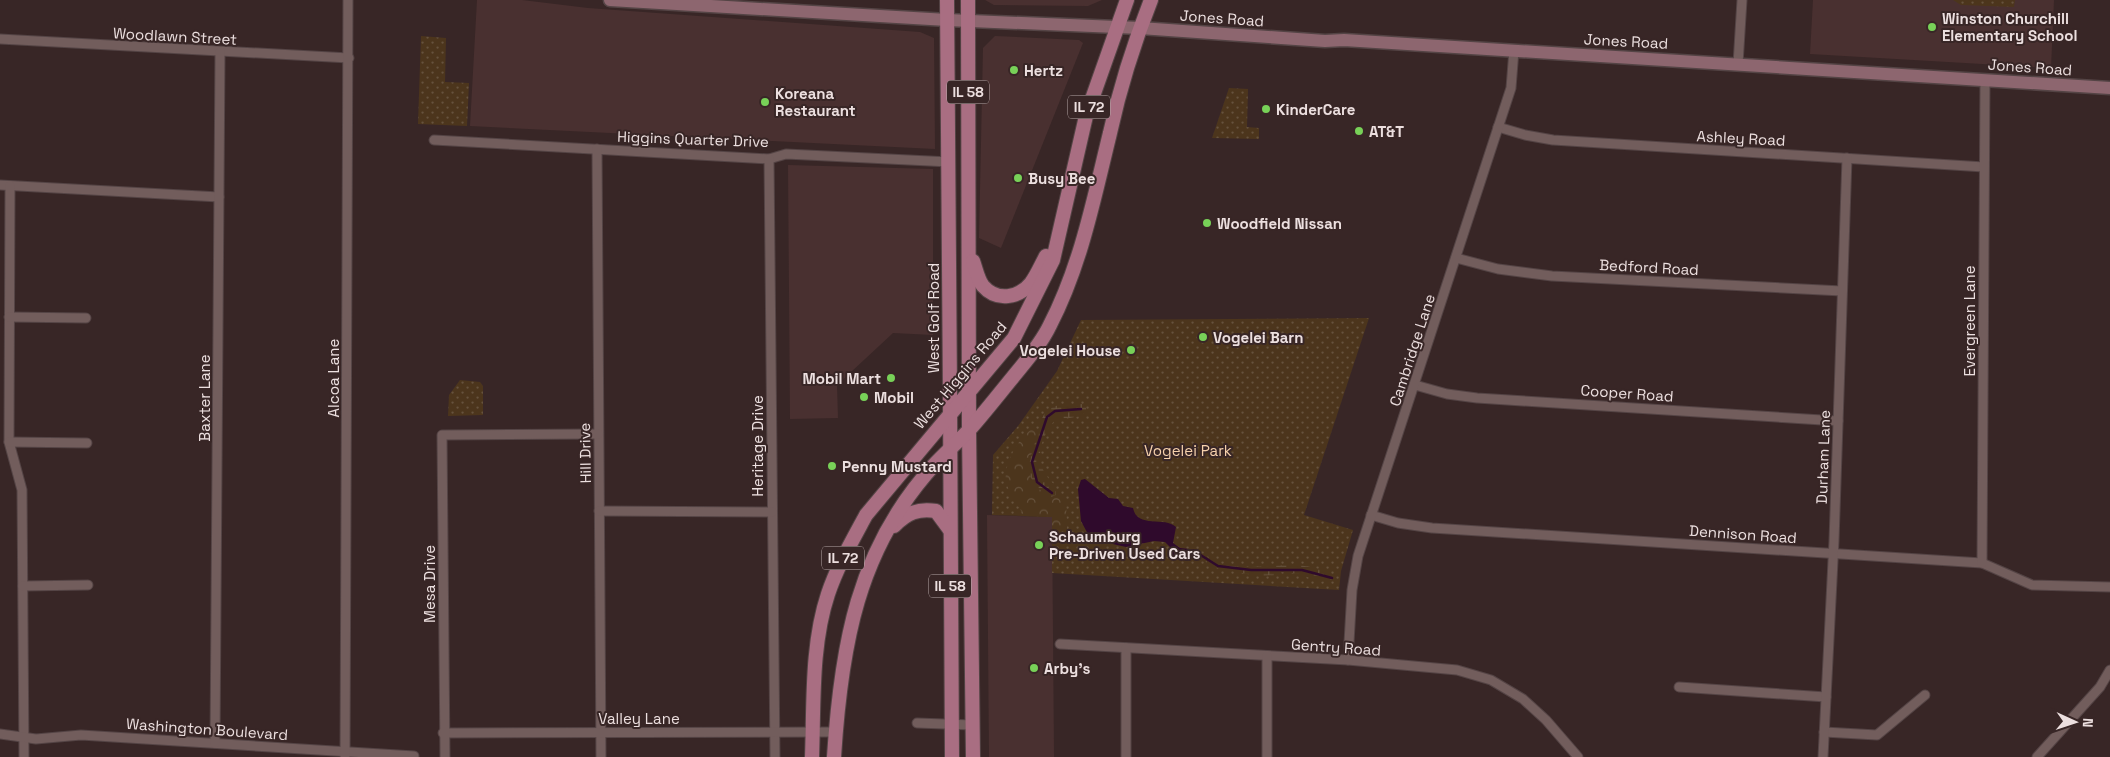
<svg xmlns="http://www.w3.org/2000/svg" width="2110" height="757" font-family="'Space Grotesk',sans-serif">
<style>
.built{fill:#493030}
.green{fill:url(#green-dots)}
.forest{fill:url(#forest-crowns)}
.wetland{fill:url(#wetland-marsh)}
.water{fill:#2f0a2c}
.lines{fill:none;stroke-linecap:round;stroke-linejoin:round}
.stream{stroke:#2f0a2c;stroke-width:2.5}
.street-casing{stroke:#544445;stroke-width:11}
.secondary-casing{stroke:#544445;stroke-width:15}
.primary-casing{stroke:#544445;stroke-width:16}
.street{stroke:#725d5c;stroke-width:9}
.secondary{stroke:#8d666f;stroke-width:12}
.primary{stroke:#a96e82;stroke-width:14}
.poi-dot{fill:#78d158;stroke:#382626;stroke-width:2}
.labels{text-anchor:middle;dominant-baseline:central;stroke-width:4;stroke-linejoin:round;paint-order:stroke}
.shield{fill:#382626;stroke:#b6a8a8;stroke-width:1}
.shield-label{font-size:14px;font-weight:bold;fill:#ecdfdf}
.street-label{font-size:15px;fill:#ecdfdf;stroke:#382626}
.poi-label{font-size:15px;font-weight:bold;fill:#ecdfdf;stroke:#382626;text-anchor:start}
.park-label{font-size:15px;fill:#f6d1ac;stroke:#382626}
</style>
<defs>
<pattern id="green-dots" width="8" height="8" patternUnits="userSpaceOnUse" patternTransform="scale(1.25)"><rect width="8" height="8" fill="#4c351c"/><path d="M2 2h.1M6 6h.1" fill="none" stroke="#66523d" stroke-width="1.8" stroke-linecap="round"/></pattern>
<pattern id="forest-crowns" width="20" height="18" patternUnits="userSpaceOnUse" patternTransform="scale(1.25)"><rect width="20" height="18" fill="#4c351c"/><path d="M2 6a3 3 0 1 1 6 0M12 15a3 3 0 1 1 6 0" fill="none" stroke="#66523d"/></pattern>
<pattern id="wetland-marsh" width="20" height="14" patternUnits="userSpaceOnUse" patternTransform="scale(1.25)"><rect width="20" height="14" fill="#4c351c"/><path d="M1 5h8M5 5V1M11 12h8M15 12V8" fill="none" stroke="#66523d"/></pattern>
</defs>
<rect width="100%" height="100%" fill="#382626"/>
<g class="built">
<polygon points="477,0 522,0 588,8 920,32 934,38 935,149 470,126"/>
<polygon points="985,0 1102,0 1088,6 994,5"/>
<polygon points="1813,0 2054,0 2051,68 1810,54"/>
<polygon points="995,36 1079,40 1083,43 1001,248 979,238 983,48"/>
<polygon points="788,165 933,169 933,335 893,333 837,385 838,418 790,419"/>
<polygon points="987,515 1052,517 1054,757 989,757"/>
</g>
<g class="green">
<polygon points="1953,0 2015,0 2014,7 1961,5"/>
<polygon points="421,36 446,38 445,82 469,83 467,126 418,124"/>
<polygon points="1229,88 1248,89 1247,127 1259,128 1259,139 1212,138"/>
<polygon points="1369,318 1304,515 1353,530 1341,571 1339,590 1052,573 1052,517 992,515 993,455 1018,426 1057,371 1081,320"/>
<polygon points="460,380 480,382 483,386 483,415 448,416 449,395"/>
</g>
<path class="forest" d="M 1035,427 L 1040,433 L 1029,462 L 1052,495 L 1066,497 L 1067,530 L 1052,531 L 1052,517 L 1024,516 C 1019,506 1008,492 1006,481 C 1003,463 1021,434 1035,427 Z"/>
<g class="wetland">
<path d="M 1082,404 L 1086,406 L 1086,412 L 1080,416 L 1054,421 C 1037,444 1033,466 1056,486 L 1056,495 L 1051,497 C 1020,481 1029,460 1038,434 C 1041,425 1040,417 1048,410 C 1057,403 1071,404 1082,404 Z"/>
<path d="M 1200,552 C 1206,556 1213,562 1220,564 C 1252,574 1312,553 1334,579 L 1319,582 L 1300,574 L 1281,572 L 1278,575 L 1257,576 L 1217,568 L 1195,556 Z"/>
</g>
<path class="water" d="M 1085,479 L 1109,498 L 1118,499 L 1123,506 L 1133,508 C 1137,529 1165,516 1176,527 L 1173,543 L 1180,548 L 1199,550 L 1199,554 L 1184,558 L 1173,556 L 1172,549 L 1165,542 L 1154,541 L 1126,547 L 1104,542 L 1089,536 L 1081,521 L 1078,489 L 1081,480 Z"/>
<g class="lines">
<g class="stream">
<polyline points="1052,493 1037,482 1032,462 1047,417 1055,411 1081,409"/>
<polyline points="1199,554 1218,566 1251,570 1302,570 1332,578"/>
</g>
<g class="street-casing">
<g id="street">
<polyline points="0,39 349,58"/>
<polyline points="1738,64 1742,0"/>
<polyline points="1498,127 1525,135 1553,140 1984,167"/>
<polyline points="434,140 769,159 786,154 950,162"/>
<polyline points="597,149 601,757"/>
<polyline points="769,159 775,757"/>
<polyline points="0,185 219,197"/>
<polyline points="10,186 9,442 22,490 24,757"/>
<polyline points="1456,258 1498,269 1552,276 1842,291"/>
<polyline points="9,317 86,318"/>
<polyline points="1415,385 1447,394 1477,398 1838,421"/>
<polyline points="9,442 87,443"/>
<polyline points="599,511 772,512"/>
<polyline points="1371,515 1398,523 1432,528 1982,563 2032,585 2110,587"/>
<polyline points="1982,563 1985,80"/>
<polyline points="23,586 88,585"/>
<polyline points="1060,644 1348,660 1457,670 1491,680 1523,699 1546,720 1578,757"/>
<polyline points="1126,648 1126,757"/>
<polyline points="1267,656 1267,757"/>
<polyline points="1348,660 1352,590 1358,556 1511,88 1514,50"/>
<polyline points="1679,687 1826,697"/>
<polyline points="917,723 972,725"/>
<polyline points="1824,732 1877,735 1925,695"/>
<polyline points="443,733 835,732"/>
<polyline points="0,734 36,739 81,735 414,756"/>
<polyline points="215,743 220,52"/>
<polyline points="345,757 348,0"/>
<polyline points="445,757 442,435 598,434"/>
<polyline points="1823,757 1834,541 1847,158"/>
<polyline points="2037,757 2100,687 2110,670"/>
</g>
</g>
<g class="secondary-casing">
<polyline id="secondary" points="610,0 947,20 1140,28 1325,41 1344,40 2110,88"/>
</g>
<g class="primary-casing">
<g id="primary">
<path d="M 947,0 C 951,252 949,505 952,757"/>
<polyline points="968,0 969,430 973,757"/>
<path d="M 973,261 C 976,269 978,280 983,286 C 997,302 1019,298 1031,283 C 1037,275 1041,265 1046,256"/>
<path d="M 894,526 C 907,513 918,508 936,511 L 950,530"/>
<path d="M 812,757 C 814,704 811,645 828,594 C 837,567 852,541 866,515 L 1014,338 L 1053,260 L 1086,116 L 1127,0"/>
<path d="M 834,757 C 841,647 857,549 934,465 C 946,452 959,441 970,429 C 985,412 999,394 1013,377 C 1026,361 1041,344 1050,325 C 1081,265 1094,198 1110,133 C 1120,87 1134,43 1151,0"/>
</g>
</g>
<use href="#street" class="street"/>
<use href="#secondary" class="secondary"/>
<use href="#primary" class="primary"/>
</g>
<g class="poi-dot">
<circle cx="1932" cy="27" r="5"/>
<circle cx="1014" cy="70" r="5"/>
<circle cx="765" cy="102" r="5"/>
<circle cx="1266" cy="109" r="5"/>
<circle cx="1359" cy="131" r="5"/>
<circle cx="1018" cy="178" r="5"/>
<circle cx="1207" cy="223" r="5"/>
<circle cx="1203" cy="337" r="5"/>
<circle cx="1131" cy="350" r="5"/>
<circle cx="891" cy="378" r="5"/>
<circle cx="864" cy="397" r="5"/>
<circle cx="832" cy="466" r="5"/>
<circle cx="1039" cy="545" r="5"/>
<circle cx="1034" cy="668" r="5"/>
</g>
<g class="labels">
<g class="shield">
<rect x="947" y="80.5" width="42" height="23" rx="4"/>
<rect x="1068" y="95.5" width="42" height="23" rx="4"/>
<rect x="822" y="546.5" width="42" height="23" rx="4"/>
<rect x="929" y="574.5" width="42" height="23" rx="4"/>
</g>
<g class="shield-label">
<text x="968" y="92">IL 58</text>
<text x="1089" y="107">IL 72</text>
<text x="843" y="558">IL 72</text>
<text x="950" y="586">IL 58</text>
</g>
<g class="street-label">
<text transform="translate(1222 18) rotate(4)">Jones Road</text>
<text transform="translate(175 36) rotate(3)">Woodlawn Street</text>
<text transform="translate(1626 41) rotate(3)">Jones Road</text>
<text transform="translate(2030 67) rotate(4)">Jones Road</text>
<text transform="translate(1741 138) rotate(3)">Ashley Road</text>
<text transform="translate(693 139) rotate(2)">Higgins Quarter Drive</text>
<text transform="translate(1649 267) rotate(3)">Bedford Road</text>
<text transform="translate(933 318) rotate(-90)">West Golf Road</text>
<text transform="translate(1969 321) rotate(-90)">Evergreen Lane</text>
<text transform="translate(1412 350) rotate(-72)">Cambridge Lane</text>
<text transform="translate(960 375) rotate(-50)">West Higgins Road</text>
<text transform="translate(333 378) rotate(-90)">Alcoa Lane</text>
<text transform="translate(1627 393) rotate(4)">Cooper Road</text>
<text transform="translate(204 398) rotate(-90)">Baxter Lane</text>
<text transform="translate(757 446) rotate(-90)">Heritage Drive</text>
<text transform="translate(585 453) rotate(-91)">Hill Drive</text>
<text transform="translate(1823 457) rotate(-88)">Durham Lane</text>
<text transform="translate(1743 534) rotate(4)">Dennison Road</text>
<text transform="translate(429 584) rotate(-90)">Mesa Drive</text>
<text transform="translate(1336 647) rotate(4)">Gentry Road</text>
<text x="639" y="718">Valley Lane</text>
<text transform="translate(207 729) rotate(4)">Washington Boulevard</text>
</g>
<g class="poi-label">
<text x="1942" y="18">Winston Churchill<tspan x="1942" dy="17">Elementary School</tspan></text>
<text x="1024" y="70">Hertz</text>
<text x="775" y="93">Koreana<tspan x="775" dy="17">Restaurant</tspan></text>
<text x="1276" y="109">KinderCare</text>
<text x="1369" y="131">AT&amp;T</text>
<text x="1028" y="178">Busy Bee</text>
<text x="1217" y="223">Woodfield Nissan</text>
<text x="1213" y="337">Vogelei Barn</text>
<text x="1121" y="350" text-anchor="end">Vogelei House</text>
<text x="881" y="378" text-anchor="end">Mobil Mart</text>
<text x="874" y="397">Mobil</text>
<text x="842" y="466">Penny Mustard</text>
<text x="1049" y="536">Schaumburg<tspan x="1049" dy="17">Pre-Driven Used Cars</tspan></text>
<text x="1044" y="668">Arby's</text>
</g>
<g class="park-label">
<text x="1188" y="450">Vogelei Park</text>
</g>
</g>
<g transform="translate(2075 722) rotate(93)" stroke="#382626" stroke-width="4" paint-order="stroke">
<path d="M0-4L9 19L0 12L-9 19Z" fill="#ecdfdf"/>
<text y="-8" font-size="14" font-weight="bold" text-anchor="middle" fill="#ecdfdf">N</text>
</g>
</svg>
